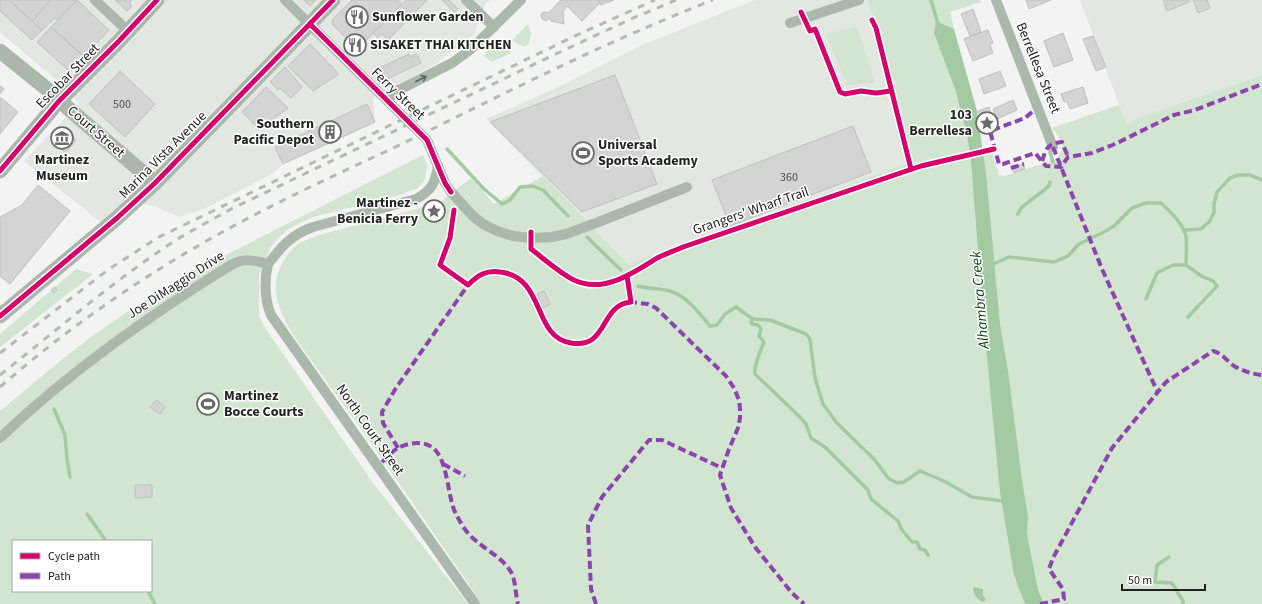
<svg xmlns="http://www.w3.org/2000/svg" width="1262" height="604" font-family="'Source Sans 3',sans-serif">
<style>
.built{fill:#e2e7e2}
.green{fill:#d2e5d1;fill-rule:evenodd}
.water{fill:#a3caa3}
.pier{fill:#f2f3f2}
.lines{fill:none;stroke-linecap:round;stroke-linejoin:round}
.stream{stroke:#a3caa3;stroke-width:3.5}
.building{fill:#d3d4d3;stroke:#bfc0bf}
.minor{stroke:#acb8ac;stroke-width:10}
.secondary{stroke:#abb7ab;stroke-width:15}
.rail{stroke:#b3b9b3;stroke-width:3;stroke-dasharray:7 7;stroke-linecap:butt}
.quiet{stroke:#8e44ad;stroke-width:4;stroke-dasharray:8 4;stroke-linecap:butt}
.cycleway-casing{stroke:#fff;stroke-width:8}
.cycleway{stroke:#d6006c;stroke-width:5}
.oneway{stroke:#606660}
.labels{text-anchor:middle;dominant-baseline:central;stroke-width:3;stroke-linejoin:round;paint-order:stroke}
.number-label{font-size:12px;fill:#4e4e4e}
.poi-label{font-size:14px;font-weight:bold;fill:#212221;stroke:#fff;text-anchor:start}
.street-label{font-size:14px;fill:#212221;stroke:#fff}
.water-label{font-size:15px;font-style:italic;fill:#0a4711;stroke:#fff}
</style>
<rect width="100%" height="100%" fill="#f2f3f2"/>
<g class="built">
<polygon points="0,0 490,0 486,3 474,34 434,65 373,98 375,123 283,164 272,174 206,208 179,217 155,206 131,203 103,224 24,161 79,103 55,79 0,32"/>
<polygon points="755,0 867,0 875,23 908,163 628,264 486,119 567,83 647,43"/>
<polygon points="1080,0 1262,0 1262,75 1222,89 1137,118 1127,126"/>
</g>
<g class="green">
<path d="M 867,0 L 980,0 L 981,2 L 950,12 L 954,29 L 936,21 L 946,63 L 955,89 L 966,130 L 971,157 L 993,153 L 999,175 L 1005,176 L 1057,159 C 1058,156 1061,152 1062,149 C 1063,142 1056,132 1052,128 L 1119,105 L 1127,125 L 1137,118 L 1222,89 L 1262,75 L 1262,604 L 481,604 L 466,580 C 428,525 390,470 352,416 C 338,397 324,378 311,360 C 296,339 280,319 276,293 C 274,276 283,256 297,245 C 304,240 312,238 319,235 L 439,203 L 471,178 L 494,204 L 543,176 L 628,264 L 908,163 L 875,23 Z"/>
<polygon points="528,24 531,34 529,44 524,47 513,41 515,37"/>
<polygon points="857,26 875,83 847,85 826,34"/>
<polygon points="494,45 501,48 508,46 511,53 492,62 483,56"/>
<path d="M 423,155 L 426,161 L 427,167 L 425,179 L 418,188 L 397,196 L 313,217 L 288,229 L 279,237 L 271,247 L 259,275 L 259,316 L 265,328 L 373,483 L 468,604 L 0,604 L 0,411 C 34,383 68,353 105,327 C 140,302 178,280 215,257 L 222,257 ZM 13,541 L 151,541 L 151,591 L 13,591 Z"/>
<polygon points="76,269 93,274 0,347 0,334"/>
</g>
<g class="water">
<polygon points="936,21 954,29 977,111 986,173 1000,324 1008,371 1022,480 1028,517 1027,534 1038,590 1044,604 1025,604 1014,575 1000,492 984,326 971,160 966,130 955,89 934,33"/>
<path d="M 974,587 L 983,589 L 983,595 L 986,599 L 983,602 C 976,599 975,596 973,589 Z"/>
</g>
<polygon class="pier" points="985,148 986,155 969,159 968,152"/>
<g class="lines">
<g class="stream">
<polyline points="931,0 938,24"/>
<polyline points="447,149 484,189 502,204 510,200 520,187 533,186 543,190 568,216"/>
<polyline points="1050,152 1053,162"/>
<polyline points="1018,214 1021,208 1049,186 1050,182"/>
<polyline points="1184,230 1201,229 1209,222 1214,213 1214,204 1217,192 1230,178 1238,175 1250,175 1262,180"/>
<polyline points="587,237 621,270"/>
<path d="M 991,265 L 1009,257 L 1054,262 L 1068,256 L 1079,244 L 1106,231 L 1114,226 L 1132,208 L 1146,203 L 1161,203 C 1170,211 1183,224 1186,236 C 1187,245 1186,256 1186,265 L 1203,277 L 1213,281 L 1217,286 L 1188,317"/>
<path d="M 638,286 C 648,289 660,288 670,291 C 688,297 698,312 710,326 L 717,325 L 725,314 L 736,307 L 753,319 L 770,320 L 806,334 L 810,339 L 815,378 L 823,404 L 836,422 L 875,460 L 888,478 L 897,483 L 904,482 L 920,471 L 944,481 L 972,497 L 1002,501 L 1006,500"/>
<polyline points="1146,299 1157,273 1173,265 1186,265"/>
<path d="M 753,319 L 751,322 L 752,324 L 758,325 L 761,329 L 759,336 L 764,342 C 761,349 754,367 755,374 L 799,416 L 806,424 L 811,438 L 825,447 L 868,490 L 871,499 L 898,521 L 902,530 L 912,542 L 917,542 L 920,549 L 925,550 L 928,555"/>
<polyline points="54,409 65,435 67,459 70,477"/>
<polyline points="87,514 106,541"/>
<polyline points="1169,557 1157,565 1155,582 1172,583 1183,601 1183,604"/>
<polyline points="148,591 155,604"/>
</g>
</g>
<g class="building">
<polygon points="0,0 9,0 42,30 32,40 0,11"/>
<polygon points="9,0 51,0 32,21"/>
<polygon points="51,0 77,0 58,20 55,18 42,30 32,21"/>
<polygon points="77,0 109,30 84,57 51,27"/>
<polygon points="115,0 132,0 129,3 132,6 127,11"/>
<polygon points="304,0 316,0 310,6"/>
<polygon points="352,0 398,0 402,4 356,51 346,41 348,40 333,25 332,20"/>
<polygon points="406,0 427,0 388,40 382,34 378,38 373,33"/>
<polygon points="442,0 449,0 458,9 454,12"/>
<polygon points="561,0 599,0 600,3 582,21 567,6 563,12 564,24 551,21 549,18 546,21 542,19 541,15 542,13 545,12 548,13"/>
<polygon points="599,0 614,0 601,5"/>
<polygon points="1026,0 1051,0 1029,9"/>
<polygon points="1163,0 1189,0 1189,2 1167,11"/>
<polygon points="1193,0 1207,0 1210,8 1198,13"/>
<polygon points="973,9 981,32 970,36 961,14"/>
<polygon points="51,27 84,57 70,72 37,42"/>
<polygon points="988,30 993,43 990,44 993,53 973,61 964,39"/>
<polygon points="1063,33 1073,60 1054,67 1044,41"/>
<polygon points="1093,36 1106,67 1096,71 1083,39"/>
<polygon points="310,44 339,74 313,91 288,66"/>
<polygon points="409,54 410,57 417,54 421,63 387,79 383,78 375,70"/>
<polygon points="285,67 302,87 291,98 280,88 278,90 270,82"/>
<polygon points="120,71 155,104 125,137 89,104"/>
<polygon points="1000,71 1006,86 984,94 979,79"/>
<polygon points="615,75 657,184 582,212 490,122"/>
<polygon points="0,86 4,89 0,94"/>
<polygon points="266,87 288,108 259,129 242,112"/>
<polygon points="1083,87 1088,103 1070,109 1067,101 1064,102 1061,94"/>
<polygon points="0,97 18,112 0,134"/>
<polygon points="1013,100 1017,110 997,119 993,109"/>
<polygon points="367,104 375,122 283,164 275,147"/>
<polygon points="989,107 993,121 983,124 978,111"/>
<polygon points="853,126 871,172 730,226 712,180"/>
<polygon points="60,129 65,133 66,132 76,140 66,153 57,146 59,144 52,139 56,135 55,130"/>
<polygon points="1023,164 1025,169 1014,173 1012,168"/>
<polygon points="38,185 70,211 10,284 0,276 0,217 22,205"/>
<polygon points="55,287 57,290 54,293 51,290"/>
<polygon points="544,291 550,304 543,308 537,294"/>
<polygon points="156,400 165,407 160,414 150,407"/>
<polygon points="135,485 152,485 152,497 135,498"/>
</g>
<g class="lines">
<g class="minor">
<polyline points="95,0 128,31"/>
<polyline points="285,0 427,140 445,183 451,192 473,216 483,224 497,231 513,236 531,238 552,237 566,234 596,223 687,187"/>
<polyline points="466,0 494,27"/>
<polyline points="996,0 1053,147"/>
<polyline points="790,23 859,0"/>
<polyline points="387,99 399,90 452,63 470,50 521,0"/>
<path d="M 268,264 C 264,282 264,298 271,315 L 475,604"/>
<path d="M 0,438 C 70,371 149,316 231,265 C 244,258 254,260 268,264 C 282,246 291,235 313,227 L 416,199 C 432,190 435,184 438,166"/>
</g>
<g class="secondary">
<polyline points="0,51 52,93 69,109 155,183"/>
<polyline points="0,171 59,101 119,41 157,0"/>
<polyline points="0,316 117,218 155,183 333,0"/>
</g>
<g class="rail">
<polyline points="0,353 109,269 159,237 579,34 655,0"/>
<path d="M 0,375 C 57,330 112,282 173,242 C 192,230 212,220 231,209 L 560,52 L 631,19 L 676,0"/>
<path d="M 0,387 C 70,326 147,273 228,229 C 288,196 351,168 412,139 C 511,90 610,40 713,0"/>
</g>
<g class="quiet">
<polyline points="1032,112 1025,118 990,131 999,164 1003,164 1035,153 1046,166 1061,167 1068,157 1092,153 1115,144 1174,115 1195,110 1262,84"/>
<polyline points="1053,147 1102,269 1157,391"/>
<path d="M 1042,161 C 1047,147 1047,144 1062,142 L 1068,157"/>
<polyline points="1011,168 1024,164"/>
<polyline points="629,302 648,304 656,308 726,376 734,388 739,400 740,409 740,418 738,428 729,449 720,475 731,508 755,547 792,593 804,604"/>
<polyline points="398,448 383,423 382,412 396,388 468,285"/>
<path d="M 382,462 C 387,458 392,451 398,448 C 407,443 421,441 430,446 C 448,455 447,495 455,512 C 460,522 466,533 475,540 C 486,550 503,558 511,572 C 516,581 515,593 518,604"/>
<polyline points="443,464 465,476"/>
<polyline points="596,604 591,589 588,525 602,497 649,440 662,440 722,468"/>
<path d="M 1040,604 L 1064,599 L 1063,589 L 1049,569 L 1053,558 L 1112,448 L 1166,382 L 1213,351 C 1222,353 1227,361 1234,366 C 1243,371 1252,374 1262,375"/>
</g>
<g class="cycleway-casing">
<g id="cycleway">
<polyline points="801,12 810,31 815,29 840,92 845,94 861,91 876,93 891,91"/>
<polyline points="872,20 876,28 911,169"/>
<polyline points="310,24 427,140 445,183 451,192"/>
<polyline points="0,171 59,101 119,41 157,0"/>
<path d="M 454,210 L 450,238 L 440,265 L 468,285 C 478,275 486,270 500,272 C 546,277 532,337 571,343 C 609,349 599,305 631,302 L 627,276"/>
<path d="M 531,232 L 531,249 C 543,258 561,274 574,280 C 603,294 633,273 657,258 C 665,254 674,251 683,247 L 921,166 L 994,149"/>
<polyline points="0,316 117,218 155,183 333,0"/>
</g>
</g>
<use href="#cycleway" class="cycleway"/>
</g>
<defs><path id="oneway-shaft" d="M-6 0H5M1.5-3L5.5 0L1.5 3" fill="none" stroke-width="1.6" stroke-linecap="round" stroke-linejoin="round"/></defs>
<use class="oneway" href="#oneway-shaft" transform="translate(421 79) rotate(-27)"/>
<defs>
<g id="restaurant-ring" transform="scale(1.15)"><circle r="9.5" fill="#fff" stroke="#6a6b6a" stroke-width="1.5"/><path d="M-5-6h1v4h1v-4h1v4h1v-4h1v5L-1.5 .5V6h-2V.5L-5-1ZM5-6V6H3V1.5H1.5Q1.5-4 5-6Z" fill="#6a6b6a"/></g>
<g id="sight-ring" transform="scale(1.15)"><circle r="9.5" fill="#fff" stroke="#6a6b6a" stroke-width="1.5"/><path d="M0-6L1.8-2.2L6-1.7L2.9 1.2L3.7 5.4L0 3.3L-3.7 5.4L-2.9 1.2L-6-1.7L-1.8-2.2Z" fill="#6a6b6a"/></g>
<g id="building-ring" transform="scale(1.15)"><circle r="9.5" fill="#fff" stroke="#6a6b6a" stroke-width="1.5"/><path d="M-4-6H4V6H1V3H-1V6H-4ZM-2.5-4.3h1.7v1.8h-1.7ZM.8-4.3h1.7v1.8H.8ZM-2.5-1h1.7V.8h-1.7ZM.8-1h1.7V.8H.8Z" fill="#6a6b6a"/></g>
<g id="museum-ring" transform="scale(1.15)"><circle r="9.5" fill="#fff" stroke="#6a6b6a" stroke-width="1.5"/><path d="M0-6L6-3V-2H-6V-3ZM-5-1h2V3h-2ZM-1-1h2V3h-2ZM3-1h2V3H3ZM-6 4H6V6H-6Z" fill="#6a6b6a"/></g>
<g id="stadium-ring" transform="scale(1.15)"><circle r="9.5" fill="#fff" stroke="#6a6b6a" stroke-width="1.5"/><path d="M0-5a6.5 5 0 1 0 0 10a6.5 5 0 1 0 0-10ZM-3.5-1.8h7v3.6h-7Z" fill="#6a6b6a"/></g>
</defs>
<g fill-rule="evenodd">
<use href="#restaurant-ring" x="357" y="17"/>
<use href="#restaurant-ring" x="355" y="45"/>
<use href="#sight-ring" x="987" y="123"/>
<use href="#building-ring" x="330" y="132"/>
<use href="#museum-ring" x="62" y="138"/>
<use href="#stadium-ring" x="583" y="153"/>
<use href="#sight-ring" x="434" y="211"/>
<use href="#stadium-ring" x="208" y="404"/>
</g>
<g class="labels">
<g class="number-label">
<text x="122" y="104">500</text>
<text x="789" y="177">360</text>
</g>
<g class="poi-label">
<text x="372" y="17">Sunflower Garden</text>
<text x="370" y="45">SISAKET THAI KITCHEN</text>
<text x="972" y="115" text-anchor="end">103<tspan x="972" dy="16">Berrellesa</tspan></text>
<text x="314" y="124" text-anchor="end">Southern<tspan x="314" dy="16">Pacific Depot</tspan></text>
<text x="598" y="145">Universal<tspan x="598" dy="16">Sports Academy</tspan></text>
<text x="62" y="160" text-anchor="middle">Martinez<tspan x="62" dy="16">Museum</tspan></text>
<text x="418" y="203" text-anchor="end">Martinez -<tspan x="418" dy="16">Benicia Ferry</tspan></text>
<text x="224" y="396">Martinez<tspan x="224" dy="16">Bocce Courts</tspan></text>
</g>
<g class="street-label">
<text transform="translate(1038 68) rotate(68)">Berrellesa Street</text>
<text transform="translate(68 76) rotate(-46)">Escobar Street</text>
<text transform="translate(398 94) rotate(44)">Ferry Street</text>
<text transform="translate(96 132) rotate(41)">Court Street</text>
<text transform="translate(163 155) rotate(-45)">Marina Vista Avenue</text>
<text transform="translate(751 211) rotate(-19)">Grangers' Wharf Trail</text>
<text transform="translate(176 285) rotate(-33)">Joe DiMaggio Drive</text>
<text transform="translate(370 430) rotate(55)">North Court Street</text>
</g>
<g class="water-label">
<text transform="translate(980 300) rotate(-95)">Alhambra Creek</text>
</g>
</g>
<rect x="12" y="540" width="140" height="52" fill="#ffffff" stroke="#a6a7a6"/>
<rect x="20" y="553" width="20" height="6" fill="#d6006c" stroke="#a6a7a6"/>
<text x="48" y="560" font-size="12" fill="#212221">Cycle path</text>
<rect x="20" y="573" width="20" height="6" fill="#8e44ad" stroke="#a6a7a6"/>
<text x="48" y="580" font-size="12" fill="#212221">Path</text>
<path d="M1122 584v6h83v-6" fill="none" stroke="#212221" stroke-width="2"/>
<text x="1128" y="584" font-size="12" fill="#212221" stroke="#ffffff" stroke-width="3" paint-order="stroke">50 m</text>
</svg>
